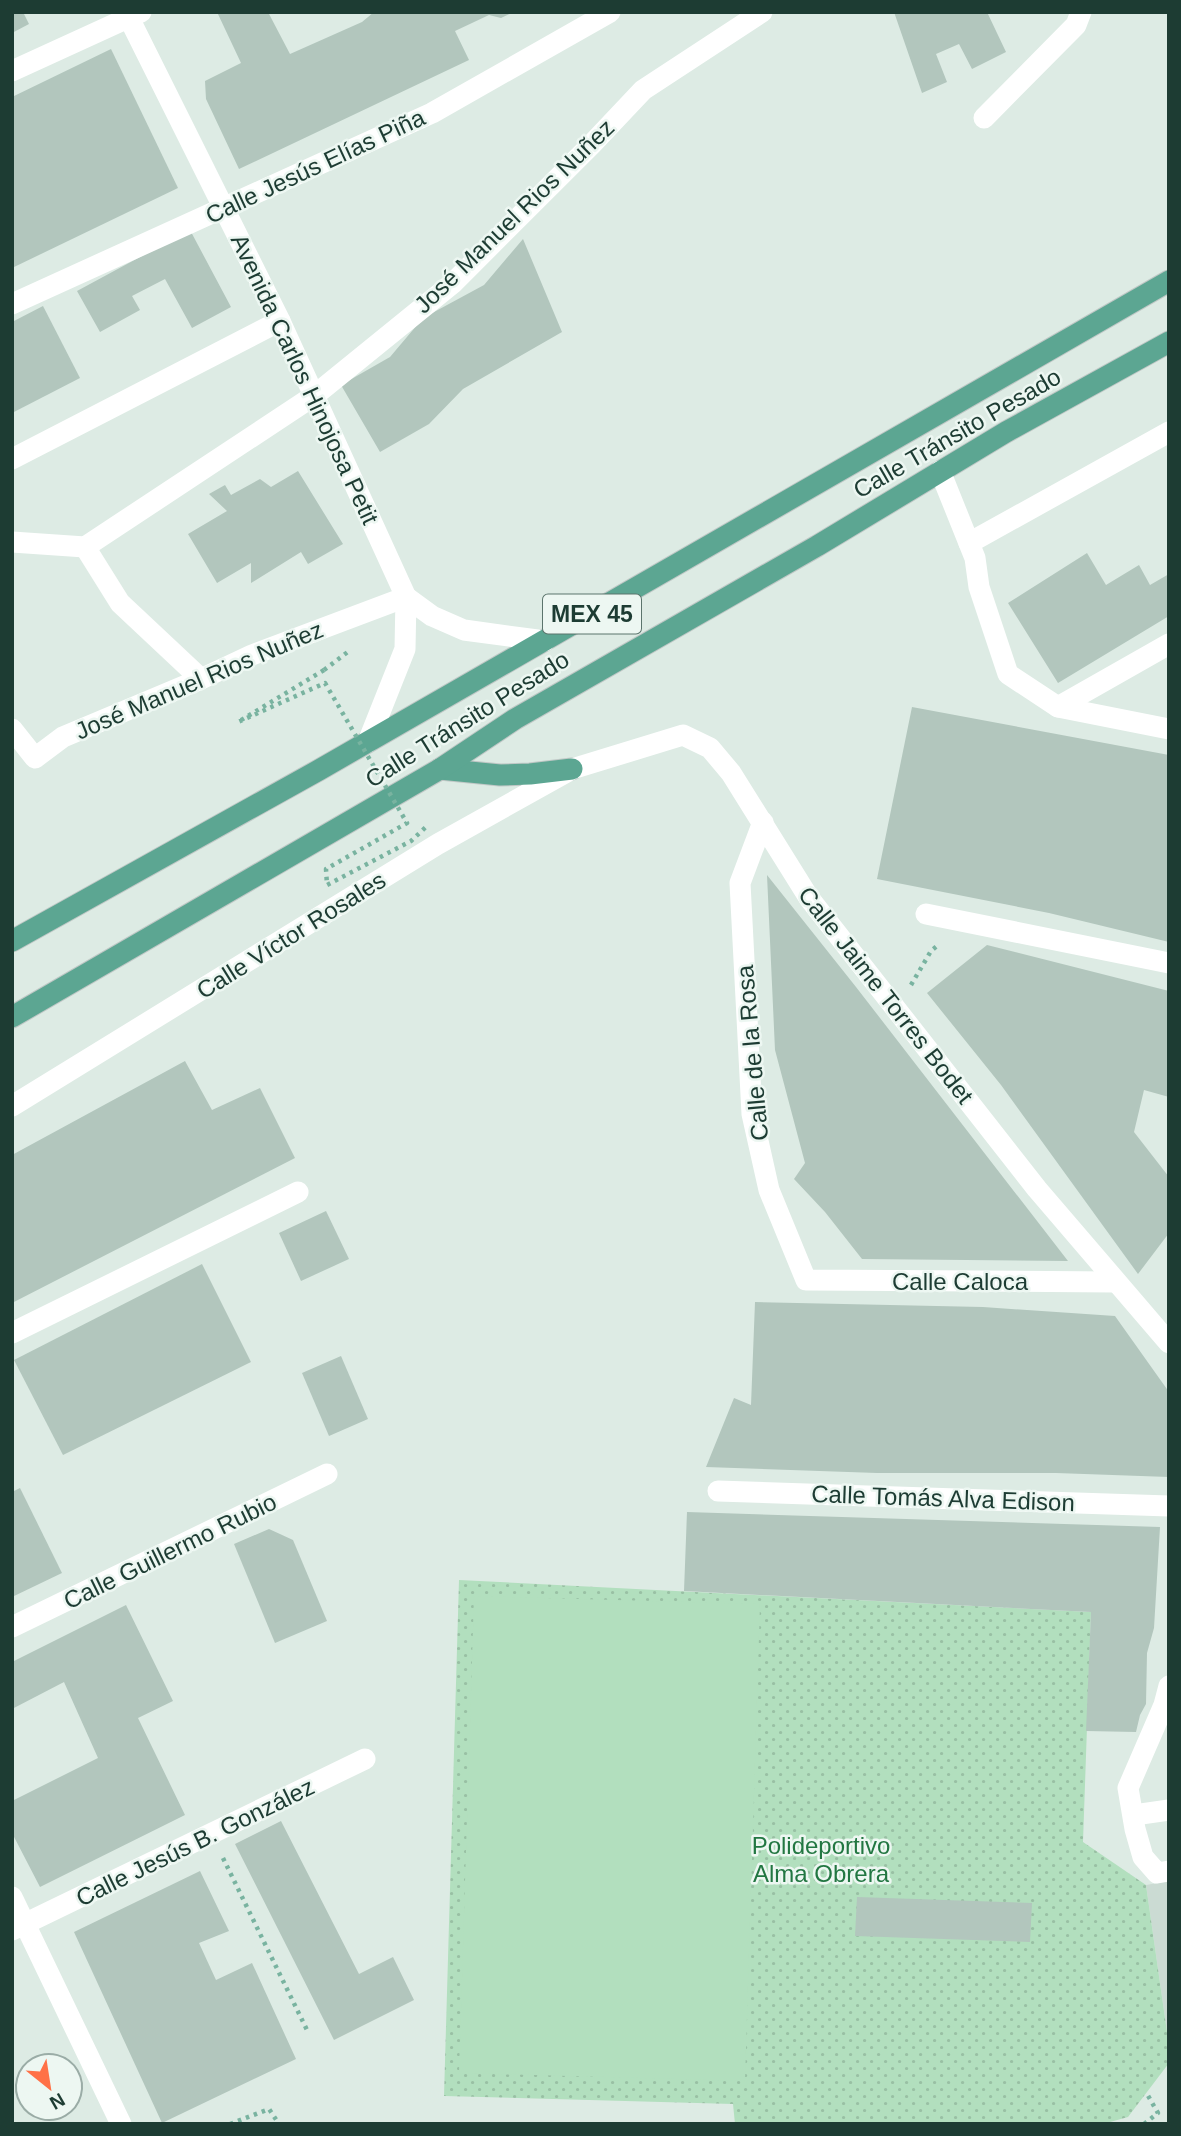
<svg xmlns="http://www.w3.org/2000/svg" width="1181" height="2136" font-family="Helvetica,sans-serif">
<style>
.built{fill:#cbdbd3}
.park{fill:url(#park-dots)}
.pitch{fill:#b2dfbe}
.building{fill:#b2c6bd}
.lines{fill:none;stroke-linecap:round;stroke-linejoin:round}
.primary-casing{stroke:#c0c8c6;stroke-width:23}
.path{stroke:#79b3a0;stroke-width:4.5;stroke-dasharray:3.5 5;stroke-linecap:butt}
.minor{stroke:#fff;stroke-width:21}
.primary{stroke:#5ca692;stroke-width:21}
.path-bridge{stroke:#79b3a0;stroke-width:4.5;stroke-dasharray:3.5 5;stroke-linecap:butt}
.labels{text-anchor:middle;dominant-baseline:central;stroke-width:5;stroke-linejoin:round;paint-order:stroke}
.shield{fill:#edf7f2;stroke:#5b746c;stroke-width:2}
.shield-label{font-size:23px;font-weight:bold;fill:#1d3c33}
.street-label{font-size:24px;fill:#1d3c33;stroke:#edf7f2}
.park-label{font-size:24px;fill:#227742;stroke:#edf7f2}
</style>
<defs>
<pattern id="park-dots" width="8" height="8" patternUnits="userSpaceOnUse" patternTransform="scale(1.75)"><rect width="8" height="8" fill="#b2dfbe"/><path d="M2 2h.1M6 6h.1" fill="none" stroke="#99c0a4" stroke-width="1.8" stroke-linecap="round"/></pattern>
</defs>
<rect width="100%" height="100%" fill="#ddebe4"/>
<polygon class="built" points="1169,1881 1169,2046 1146,1885"/>
<polygon class="park" points="459,1580 1091,1612 1083,1842 1146,1885 1169,2046 1169,2063 1128,2117 1103,2124 735,2124 733,2104 444,2096"/>
<polygon class="pitch" points="474,1596 760,1604 745,2081 459,2073"/>
<g class="building">
<polygon points="12,12 23,12 29,24 12,33"/>
<polygon points="217,12 268,12 290,54 362,22 374,12 514,12 501,18 489,15 455,31 469,60 239,169 206,99 205,81 241,63"/>
<polygon points="894,12 987,12 1006,52 972,69 959,44 936,54 947,82 922,93"/>
<polygon points="111,49 178,188 12,268 12,97"/>
<polygon points="190,230 231,307 192,328 165,279 132,296 140,310 100,332 77,291"/>
<polygon points="523,239 562,332 463,389 429,424 380,452 341,385 390,357 423,318 484,285"/>
<polygon points="43,306 80,378 12,413 12,322"/>
<polygon points="298,471 343,544 308,564 301,552 251,583 251,563 217,583 188,534 227,511 209,494 225,485 231,495 260,479 271,487"/>
<polygon points="1087,553 1106,585 1139,565 1150,585 1169,574 1169,616 1058,683 1008,603"/>
<polygon points="912,707 1169,755 1169,942 1049,913 877,879"/>
<polygon points="767,875 856,987 1068,1261 862,1259 825,1212 794,1179 805,1163 775,1050"/>
<polygon points="987,945 1169,991 1169,1097 1144,1090 1134,1132 1169,1177 1169,1233 1138,1274 1001,1085 927,993"/>
<polygon points="185,1061 212,1110 260,1088 295,1158 12,1303 12,1155"/>
<polygon points="326,1211 349,1259 301,1281 279,1233"/>
<polygon points="202,1264 251,1362 63,1455 14,1360"/>
<polygon points="755,1302 983,1307 1115,1316 1169,1392 1169,1477 1056,1473 877,1473 706,1467 734,1398 751,1405"/>
<polygon points="341,1356 368,1419 329,1436 302,1373"/>
<polygon points="20,1488 62,1573 12,1597 12,1492"/>
<polygon points="687,1512 1160,1527 1154,1628 1147,1653 1146,1704 1140,1715 1136,1732 1086,1731 1091,1612 684,1591"/>
<polygon points="269,1529 293,1540 327,1621 275,1643 234,1544"/>
<polygon points="126,1605 173,1701 138,1718 185,1815 40,1887 12,1833 12,1801 98,1758 64,1682 12,1709 12,1662"/>
<polygon points="281,1821 359,1974 393,1957 414,2000 334,2040 235,1844"/>
<polygon points="200,1871 229,1931 199,1943 216,1980 252,1963 296,2059 162,2123 74,1932"/>
<polygon points="857,1897 1032,1903 1030,1942 855,1936"/>
</g>
<g class="lines">
<g class="primary-casing">
<g id="primary">
<polyline points="440,769 500,775 530,774 572,769"/>
<polyline points="12,941 319,770 1169,281"/>
<polyline points="12,1017 440,769 515,719 817,546 1006,432 1169,342"/>
</g>
</g>
<g class="path">
<polyline points="324,670 349,651"/>
<polyline points="911,985 931,951 937,946"/>
<polyline points="223,1858 307,2030"/>
<polyline points="230,2124 269,2109 279,2124"/>
<polyline points="1144,2124 1158,2113 1147,2094"/>
</g>
<g class="minor">
<polyline points="126,12 280,321 406,597 405,649 368,742"/>
<polyline points="12,71 141,12"/>
<polyline points="984,118 1076,25 1081,12"/>
<polyline points="12,304 432,113 610,12"/>
<polyline points="12,459 280,321"/>
<polyline points="940,471 975,558 979,587 1008,674 1058,707 1169,729"/>
<polyline points="12,542 85,547 315,395 453,283 592,144 643,90 762,12"/>
<polyline points="969,543 1169,432"/>
<polyline points="85,547 120,603 201,679"/>
<polyline points="406,597 432,616 464,630 545,641"/>
<polyline points="1058,707 1169,644"/>
<polyline points="12,729 35,758 63,737 201,679 252,655 406,597"/>
<polyline points="763,822 740,883 752,1114 769,1190 806,1280 1115,1282"/>
<polyline points="926,914 1169,963"/>
<polyline points="12,1106 438,844 572,769 683,735 710,748 731,773 809,898 1037,1189 1169,1343"/>
<polyline points="12,1333 298,1192"/>
<polyline points="718,1491 1169,1506"/>
<polyline points="12,1627 327,1474"/>
<polyline points="1169,1686 1164,1705 1128,1788 1135,1829 1143,1857 1157,1873 1169,1871"/>
<polyline points="1134,1815 1169,1810"/>
<polyline points="12,1897 121,2124"/>
<polyline points="12,1930 365,1759"/>
</g>
<use href="#primary" class="primary"/>
<polyline class="path-bridge" points="324,670 238,722 325,683 407,823 326,869 327,885 411,841 427,826"/>
</g>
<g class="labels">
<rect class="shield" x="543" y="594.5" width="98" height="39" rx="5"/>
<g class="shield-label">
<text x="592" y="614">MEX 45</text>
</g>
<g class="street-label">
<text transform="translate(315 166) rotate(-25)">Calle Jesús Elías Piña</text>
<text transform="translate(514 216) rotate(-44)">José Manuel Rios Nuñez</text>
<text transform="translate(305 379) rotate(65)">Avenida Carlos Hinojosa Petit</text>
<text transform="translate(957 433) rotate(-30)">Calle Tránsito Pesado</text>
<text transform="translate(199 680) rotate(-23)">José Manuel Rios Nuñez</text>
<text transform="translate(467 719) rotate(-32)">Calle Tránsito Pesado</text>
<text transform="translate(291 935) rotate(-32)">Calle Víctor Rosales</text>
<text transform="translate(886 995) rotate(52)">Calle Jaime Torres Bodet</text>
<text transform="translate(752 1053) rotate(-95)">Calle de la Rosa</text>
<text x="960" y="1281">Calle Caloca</text>
<text transform="translate(943 1498) rotate(2)">Calle Tomás Alva Edison</text>
<text transform="translate(170 1551) rotate(-26)">Calle Guillermo Rubio</text>
<text transform="translate(195 1842) rotate(-26)">Calle Jesús B. González</text>
</g>
<g class="park-label">
<text x="821" y="1845">Polideportivo<tspan x="821" dy="28">Alma Obrera</tspan></text>
</g>
</g>
<rect width="1181" height="2136" fill="none" stroke="#1d3c33" stroke-width="28"/>
<g transform="translate(49 2087) rotate(150)"><circle r="33" fill="#edf7f2" stroke="#9aaca6" stroke-width="2"/>
<path d="M0-5L12 26L0 18L-12 26Z" fill="#ff7147"/>
<text y="-10" font-size="19" font-weight="bold" text-anchor="middle" fill="#1d3c33">N</text>
</g>
</svg>
